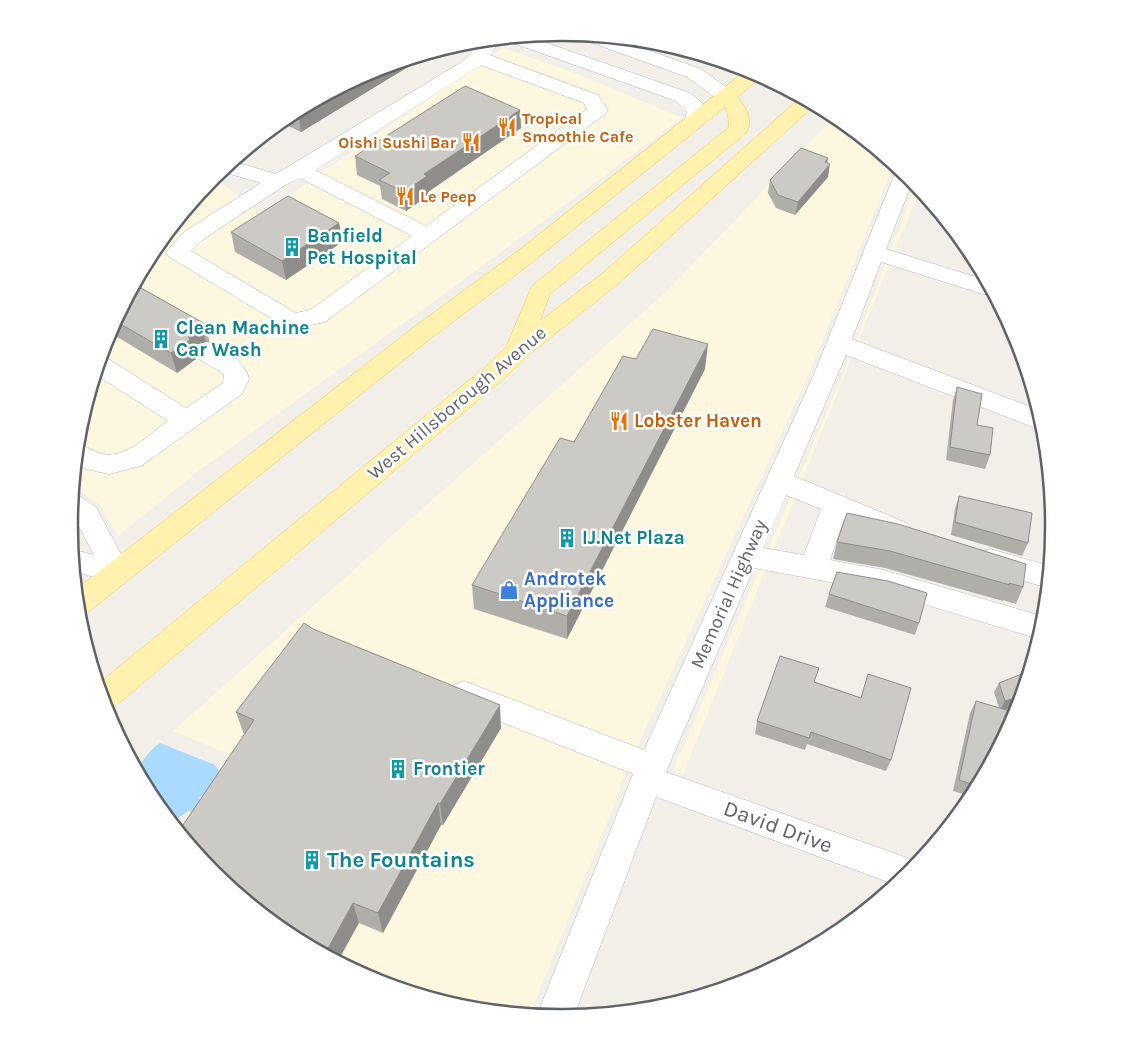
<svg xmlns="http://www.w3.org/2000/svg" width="1123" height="1050" font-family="Karla,sans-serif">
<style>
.commercial{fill:#fef7e0}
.water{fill:#aadaff}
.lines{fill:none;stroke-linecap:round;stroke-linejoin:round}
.minor-casing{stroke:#b5b8bc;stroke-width:1}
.major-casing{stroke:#f2c960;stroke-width:1}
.minor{fill:#fff;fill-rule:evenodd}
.major{fill:#fff2af;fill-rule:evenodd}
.wall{fill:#afaea9}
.shaded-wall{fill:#8f8d8a}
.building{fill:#cccac5;stroke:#8f8d8a}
.labels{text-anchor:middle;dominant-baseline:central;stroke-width:5;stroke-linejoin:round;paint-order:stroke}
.far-food-label{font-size:16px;font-weight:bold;fill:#c56008;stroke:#fff;text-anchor:start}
.culture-label{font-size:19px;font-weight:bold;fill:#0d838f;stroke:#fff;text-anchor:start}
.street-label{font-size:19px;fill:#5f6368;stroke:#fff}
.food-label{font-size:19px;font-weight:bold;fill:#c56008;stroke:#fff;text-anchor:start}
.shop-label{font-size:19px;font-weight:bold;fill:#366cbe;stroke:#fff;text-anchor:start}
.near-street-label{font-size:22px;fill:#5f6368;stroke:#fff}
.near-culture-label{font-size:22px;font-weight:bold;fill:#0d838f;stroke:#fff;text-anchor:start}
.rim{fill:none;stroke:#5f6368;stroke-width:2.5}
</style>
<rect width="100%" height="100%" fill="#f1efe8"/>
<g class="commercial">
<polygon points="503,48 575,73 682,118 447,292 201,469 118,536 100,505 73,487 79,429 107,336 152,251 210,181 220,183 247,202 260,215"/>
<polygon points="835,116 894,164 810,371 619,787 621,788 530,1014 465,1008 373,980 288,934 213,873 235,763 226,753 173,731 666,292"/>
<polygon points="916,184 920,189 683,774 673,771 842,377"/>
</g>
<path class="water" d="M 160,743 L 215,765 L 219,771 L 215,785 L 199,798 L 203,806 L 187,812 L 172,822 L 152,798 L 136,769 C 146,758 148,751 160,743 Z"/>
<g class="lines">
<g class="minor-casing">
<g id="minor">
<polygon points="578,34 611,37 701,69 734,93 737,97 734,101 727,103 720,101 687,77 581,39"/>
<polygon points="527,36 690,93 700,101 707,112 700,128 693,130 686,128 683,124 687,112 676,101 507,41 505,38"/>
<path d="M 502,38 L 490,55 L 598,95 L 608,110 L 605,114 L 325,322 L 292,329 L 284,326 L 169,257 L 166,252 L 185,231 L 261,183 L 220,171 L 232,161 L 276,174 L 465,60 L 482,40 ZM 481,65 L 584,103 L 587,109 L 426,226 L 315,170 ZM 300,178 L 412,236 L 310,310 L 296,313 L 191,251 L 201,241 L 285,185 Z"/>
<path d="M 899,168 L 913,180 L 886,249 L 986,280 L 995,295 L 983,294 L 881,262 L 852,339 L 1039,410 L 1045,429 L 1033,427 L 846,355 L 794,476 L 907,523 L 911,530 L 907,537 L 897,540 L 844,519 L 830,560 L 884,570 L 1045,617 L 1039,639 L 884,592 L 754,568 L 666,772 L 919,862 L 910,873 L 896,885 L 656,797 L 574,1016 L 561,1017 L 537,1015 L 633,774 L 453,703 L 449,694 L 453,685 L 464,681 L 644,750 L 814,374 L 895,173 ZM 786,495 L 821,509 L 804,555 L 763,548 Z"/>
<path d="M 206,344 C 224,349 245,360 249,379 L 242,394 L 141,466 L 109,474 L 86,469 L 75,463 L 77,443 C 86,446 94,452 103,454 C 126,459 150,433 168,421 L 95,374 L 100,356 L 107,358 L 186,408 L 223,383 L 224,374 L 197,358 L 194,352 L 197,346 Z"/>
<polygon points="72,494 81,497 96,507 131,573 127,581 117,584 74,571 71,549 94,555 76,521 70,517"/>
<polygon points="990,549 1050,566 1048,588 980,568 976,560 980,552"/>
</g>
</g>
<g class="major-casing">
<path id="major" d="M 748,69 L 762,76 L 738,97 C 746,107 754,121 746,133 L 550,294 L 540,321 L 603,273 L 801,97 L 815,105 L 619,283 L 526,357 L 508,375 L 113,708 L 106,711 L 98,684 L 490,363 L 506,347 L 532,286 L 729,127 L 728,115 L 725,107 L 530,264 L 430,339 L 87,613 L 78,616 L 75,590 L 414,327 L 514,254 Z"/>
</g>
<use href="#minor" class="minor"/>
<use href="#major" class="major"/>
</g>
<g class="wall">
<polygon points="426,56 301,132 280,122 288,115 373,70"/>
<polygon points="520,110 521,128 428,192 429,195 406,211 382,199 380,186 357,175 355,156"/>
<polygon points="827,163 828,177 795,215 776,208 768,193 770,180"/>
<polygon points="339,223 342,242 286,280 235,252 231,232"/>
<polygon points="134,284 205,324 210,343 206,342 195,345 193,351 196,359 177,373 109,332"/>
<polygon points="636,359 705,369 567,639 474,609 472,585 574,442"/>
<polygon points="957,387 977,425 990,455 985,469 946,460 953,400"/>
<polygon points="959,496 1028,543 1022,556 951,535 955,509"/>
<polygon points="837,542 1026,564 1023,587 1016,604 1003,600 1003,601 885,568 833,559"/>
<polygon points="829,594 919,623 915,635 825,607"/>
<polygon points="313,629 501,728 443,825 441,825 383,933 359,923 244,735 236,712"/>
<polygon points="1029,671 1019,705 1005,709 1016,714 972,797 953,791 970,713 976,701 999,708 994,692 999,683"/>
<polygon points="815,682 861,698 891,760 886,771 807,744 805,750 755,734 757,721"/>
</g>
<g class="shaded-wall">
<polygon points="426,54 426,56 301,132 298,110 373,70"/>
<polygon points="520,110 521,128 428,192 429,195 406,211 404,192 424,174"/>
<polygon points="828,158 826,169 830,164 828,177 795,215 798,202 825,162"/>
<polygon points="339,223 342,242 286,280 282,261"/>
<polygon points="200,323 206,342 195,345 193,351 196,359 177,373 171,353 187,333 190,326"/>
<polygon points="708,344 705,369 567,639 567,616"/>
<polygon points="1022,696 1019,705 1000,711 1005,701"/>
<polygon points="500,705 501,728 443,825 440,804"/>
<polygon points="438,803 441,825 383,933 378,913"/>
<polygon points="353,903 359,923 338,961 325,954"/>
</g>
<g class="building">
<polygon points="465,86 520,110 424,174 427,176 404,192 379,180 390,173 355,156"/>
<polygon points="801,148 828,158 825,162 830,164 798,202 778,195 770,180"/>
<polygon points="288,196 339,223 282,261 231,232"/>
<polygon points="134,284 205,324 200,323 190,326 187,333 190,340 171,353 115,321"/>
<polygon points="653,329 708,344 567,616 472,585 560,438 574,442 623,356 636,359"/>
<polygon points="957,387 982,394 977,425 993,428 990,455 950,447"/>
<polygon points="959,496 1032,513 1028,543 955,522"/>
<polygon points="847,513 898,524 1026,564 1023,587 1009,583 1010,585 890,551 837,542"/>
<polygon points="837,572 888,581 927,593 919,623 829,594"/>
<polygon points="304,623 313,629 500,705 440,804 438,803 378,913 353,903 325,954 288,934 213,873 179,831 254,720 236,712"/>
<polygon points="780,656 819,668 814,682 861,698 868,674 911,688 891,760 811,732 809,738 757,721"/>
<polygon points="1029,671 1022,696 1005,701 999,683"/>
<polygon points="976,701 1017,713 978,786 959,780"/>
</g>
<defs>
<g id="restaurant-bare" transform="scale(1.5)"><path d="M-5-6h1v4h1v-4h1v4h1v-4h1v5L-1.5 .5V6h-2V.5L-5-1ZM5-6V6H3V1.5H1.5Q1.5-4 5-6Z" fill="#e8710a" stroke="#fff" stroke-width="2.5" paint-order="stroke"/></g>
<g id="building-bare" transform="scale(1.5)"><path d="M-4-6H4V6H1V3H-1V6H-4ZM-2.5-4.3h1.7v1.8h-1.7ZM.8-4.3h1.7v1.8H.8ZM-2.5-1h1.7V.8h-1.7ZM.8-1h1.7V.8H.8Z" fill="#0f9aa8" stroke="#fff" stroke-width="2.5" paint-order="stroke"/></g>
<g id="shop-bare" transform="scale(1.5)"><path d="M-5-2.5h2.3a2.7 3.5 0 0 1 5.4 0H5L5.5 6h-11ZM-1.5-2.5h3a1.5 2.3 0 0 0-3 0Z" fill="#3f7fe0" stroke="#fff" stroke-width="2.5" paint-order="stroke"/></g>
</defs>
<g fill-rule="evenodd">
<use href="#restaurant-bare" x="507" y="127"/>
<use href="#restaurant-bare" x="471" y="142"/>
<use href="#restaurant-bare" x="405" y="196"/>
<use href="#building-bare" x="292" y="247"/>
<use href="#building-bare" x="161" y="339"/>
<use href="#restaurant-bare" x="619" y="421"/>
<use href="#building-bare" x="567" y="538"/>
<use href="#shop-bare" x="509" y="590"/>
<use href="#building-bare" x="398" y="769"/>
<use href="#building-bare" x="312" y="860"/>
</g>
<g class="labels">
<g class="far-food-label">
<text x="522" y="118">Tropical<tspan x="522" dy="18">Smoothie Cafe</tspan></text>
<text x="456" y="142" text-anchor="end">Oishi Sushi Bar</text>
<text x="420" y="196">Le Peep</text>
</g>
<g class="culture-label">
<text x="307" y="236">Banfield<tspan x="307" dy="22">Pet Hospital</tspan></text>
<text x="176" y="328">Clean Machine<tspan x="176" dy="22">Car Wash</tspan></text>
<text x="582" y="538">IJ.Net Plaza</text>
<text x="413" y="769">Frontier</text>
</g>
<g class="street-label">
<text transform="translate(457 403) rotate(-40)">West Hillsborough Avenue</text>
<text transform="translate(729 594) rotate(-66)">Memorial Highway</text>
</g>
<g class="food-label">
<text x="634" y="421">Lobster Haven</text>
</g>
<g class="shop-label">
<text x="524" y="579">Androtek<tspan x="524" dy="22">Appliance</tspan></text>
</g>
<g class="near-street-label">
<text transform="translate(778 827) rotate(20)">David Drive</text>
</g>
<g class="near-culture-label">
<text x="327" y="860">The Fountains</text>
</g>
</g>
<path d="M0 0H1123V1050H0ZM561 41H562A483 483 0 0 1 1045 524V526A483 483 0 0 1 562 1009H561A483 483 0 0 1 78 526V524A483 483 0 0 1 561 41Z" fill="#fff" fill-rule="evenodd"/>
<path class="rim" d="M561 41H562A483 483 0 0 1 1045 524V526A483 483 0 0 1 562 1009H561A483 483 0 0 1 78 526V524A483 483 0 0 1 561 41Z"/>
</svg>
